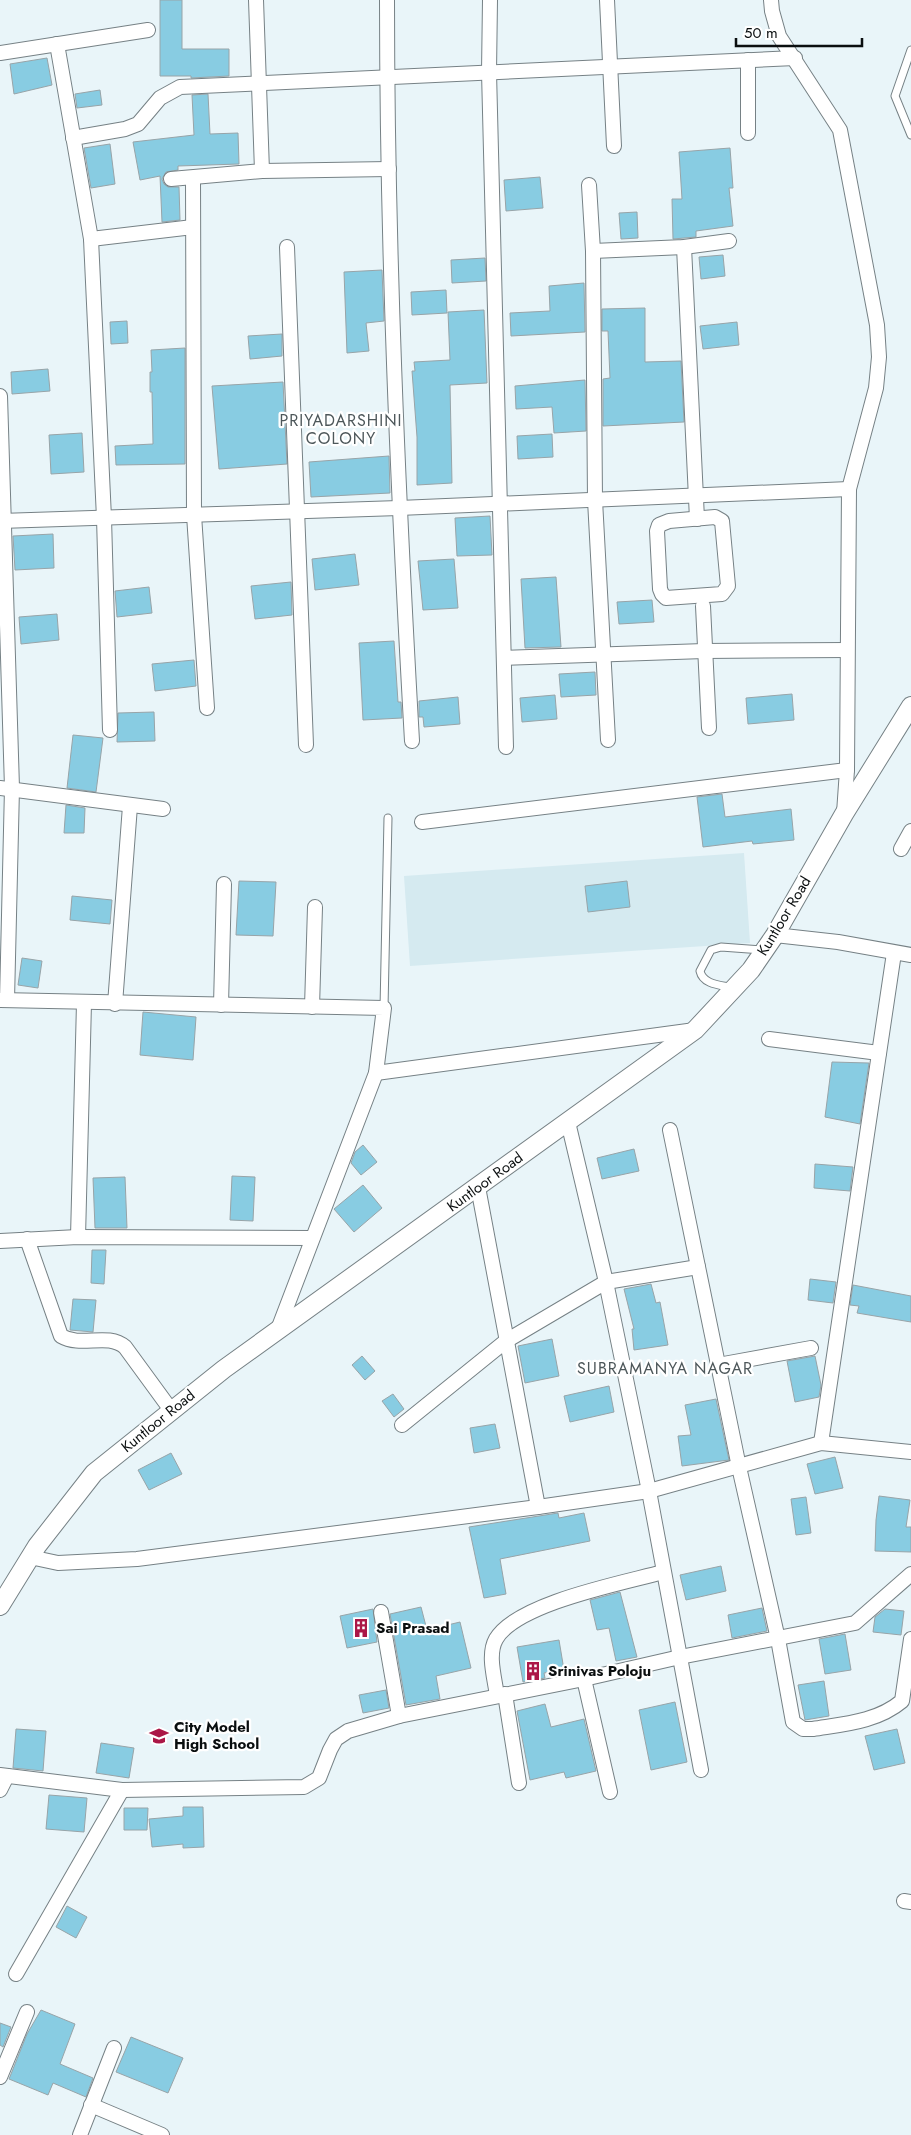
<svg xmlns="http://www.w3.org/2000/svg" width="911" height="2135" font-family="Jost,sans-serif">
<style>
.built{fill:#d5eaf0}
.building{fill:#88cce2;stroke:#98a4a8}
.lines{fill:none;stroke-linecap:round;stroke-linejoin:round}
.service-casing{stroke:#768185;stroke-width:9}
.minor-casing{stroke:#768185;stroke-width:16}
.tertiary-casing{stroke:#768185;stroke-width:20}
.service{stroke:#fff;stroke-width:7}
.minor{stroke:#fff;stroke-width:14}
.tertiary{stroke:#fff;stroke-width:18}
.labels{text-anchor:middle;dominant-baseline:central;stroke-width:4.5;stroke-linejoin:round;paint-order:stroke}
.street-label{font-size:15px;fill:#0a0e0f;stroke:#fff}
.poi-label{font-size:15px;font-weight:bold;fill:#0a0e0f;stroke:#fff;text-anchor:start}
.neighbourhood-label{font-size:16px;letter-spacing:1px;fill:#4d575a;stroke:#fff}
</style>
<rect width="100%" height="100%" fill="#e9f5f9"/>
<polygon class="built" points="744,853 750,943 410,966 404,876"/>
<g class="building">
<polygon points="160,0 182,0 182,49 229,49 229,76 191,78 191,76 160,76"/>
<polygon points="47,58 52,85 14,94 10,64"/>
<polygon points="100,90 102,105 77,108 75,94"/>
<polygon points="208,94 210,134 238,133 239,164 178,166 178,170 166,172 162,179 164,184 168,187 179,187 180,220 162,222 160,176 140,180 133,142 194,135 192,95"/>
<polygon points="110,144 115,184 91,188 84,148"/>
<polygon points="730,148 733,188 729,188 733,226 696,231 696,237 673,239 672,199 682,199 679,152"/>
<polygon points="540,177 543,208 506,211 504,180"/>
<polygon points="637,212 638,238 621,239 619,213"/>
<polygon points="723,255 725,276 701,279 699,257"/>
<polygon points="485,258 486,281 452,283 451,260"/>
<polygon points="382,270 384,321 366,323 369,351 347,353 344,272"/>
<polygon points="584,283 585,332 511,336 510,313 550,311 549,286"/>
<polygon points="446,290 447,313 412,315 411,292"/>
<polygon points="645,308 645,362 681,361 684,422 603,426 603,379 610,378 608,331 602,331 602,309"/>
<polygon points="484,310 487,383 450,385 452,483 417,485 417,437 412,371 415,371 414,362 450,360 448,312"/>
<polygon points="127,321 128,343 111,344 110,322"/>
<polygon points="737,322 739,345 703,349 700,326"/>
<polygon points="282,334 282,356 250,359 248,336"/>
<polygon points="185,348 185,464 116,465 115,446 153,444 152,392 150,392 150,372 152,372 151,350"/>
<polygon points="48,369 50,391 12,394 11,372"/>
<polygon points="585,380 586,431 554,433 552,407 516,409 515,386"/>
<polygon points="283,382 287,464 219,469 212,386"/>
<polygon points="82,433 84,472 51,474 49,435"/>
<polygon points="552,434 553,457 518,459 517,436"/>
<polygon points="389,456 390,493 311,497 309,462"/>
<polygon points="490,516 492,555 457,556 455,518"/>
<polygon points="53,534 54,568 15,570 13,536"/>
<polygon points="355,554 359,585 315,590 312,559"/>
<polygon points="454,559 458,608 423,610 418,561"/>
<polygon points="556,577 561,647 525,648 521,579"/>
<polygon points="291,582 292,615 255,619 251,586"/>
<polygon points="149,587 152,613 117,617 115,591"/>
<polygon points="652,600 654,622 619,624 617,602"/>
<polygon points="57,614 59,640 21,644 19,617"/>
<polygon points="394,641 398,702 401,702 402,718 363,720 359,643"/>
<polygon points="194,660 196,686 155,691 152,664"/>
<polygon points="595,672 596,695 561,697 559,674"/>
<polygon points="792,694 794,720 748,724 746,698"/>
<polygon points="555,695 557,719 522,722 520,698"/>
<polygon points="458,697 460,724 424,727 423,717 419,717 419,701"/>
<polygon points="154,712 155,741 117,742 118,713"/>
<polygon points="73,735 103,738 96,792 67,788"/>
<polygon points="722,794 725,817 791,809 794,840 753,844 752,841 703,847 697,797"/>
<polygon points="66,805 85,808 84,833 64,833"/>
<polygon points="239,881 276,882 273,936 236,935"/>
<polygon points="627,881 630,907 588,912 585,886"/>
<polygon points="72,896 112,900 110,924 70,920"/>
<polygon points="22,958 42,961 38,988 18,985"/>
<polygon points="143,1012 196,1017 193,1060 140,1055"/>
<polygon points="832,1062 869,1063 860,1124 825,1117"/>
<polygon points="363,1145 377,1162 361,1175 351,1163 355,1152"/>
<polygon points="634,1149 639,1171 602,1179 597,1158"/>
<polygon points="815,1164 853,1167 850,1191 814,1188"/>
<polygon points="232,1176 255,1177 253,1221 230,1220"/>
<polygon points="125,1177 127,1228 95,1228 93,1178"/>
<polygon points="363,1185 382,1208 354,1232 334,1209"/>
<polygon points="92,1250 106,1250 104,1284 91,1283"/>
<polygon points="810,1279 836,1282 833,1303 808,1300"/>
<polygon points="651,1284 656,1303 660,1302 668,1345 634,1350 632,1329 634,1329 624,1289"/>
<polygon points="853,1285 911,1296 911,1322 857,1313 859,1306 850,1305"/>
<polygon points="73,1299 96,1300 93,1332 70,1330"/>
<polygon points="552,1339 559,1376 525,1383 518,1346"/>
<polygon points="362,1356 375,1371 365,1380 352,1365"/>
<polygon points="815,1356 821,1385 819,1397 795,1402 787,1361"/>
<polygon points="609,1386 614,1412 570,1422 564,1396"/>
<polygon points="393,1394 404,1409 394,1417 382,1401"/>
<polygon points="716,1399 729,1460 682,1466 678,1436 691,1435 685,1405"/>
<polygon points="495,1424 500,1448 474,1453 470,1428"/>
<polygon points="171,1453 182,1474 149,1490 138,1470"/>
<polygon points="835,1457 843,1488 815,1494 807,1464"/>
<polygon points="879,1496 910,1500 906,1527 911,1527 911,1552 875,1551 876,1520"/>
<polygon points="806,1497 811,1533 796,1535 791,1499"/>
<polygon points="558,1513 559,1518 584,1513 590,1541 500,1559 506,1594 484,1598 469,1527"/>
<polygon points="721,1566 726,1591 686,1600 680,1575"/>
<polygon points="620,1592 637,1657 616,1661 609,1628 597,1630 590,1600"/>
<polygon points="421,1607 427,1630 460,1622 471,1668 436,1676 440,1699 406,1705 390,1614"/>
<polygon points="762,1608 767,1631 732,1638 728,1615"/>
<polygon points="373,1609 377,1642 347,1648 340,1616"/>
<polygon points="885,1609 904,1611 901,1635 873,1632 875,1617"/>
<polygon points="845,1634 851,1670 825,1674 819,1639"/>
<polygon points="559,1640 564,1670 544,1673 545,1678 523,1682 517,1647"/>
<polygon points="824,1681 829,1716 805,1720 798,1685"/>
<polygon points="386,1690 389,1708 363,1713 359,1695"/>
<polygon points="675,1702 687,1762 651,1770 639,1710"/>
<polygon points="545,1704 551,1727 584,1719 596,1771 566,1778 564,1772 530,1780 517,1711"/>
<polygon points="16,1729 46,1731 43,1771 13,1768"/>
<polygon points="897,1729 905,1763 874,1770 865,1736"/>
<polygon points="101,1743 134,1748 129,1778 96,1773"/>
<polygon points="49,1795 87,1798 84,1832 46,1829"/>
<polygon points="183,1807 203,1807 204,1847 183,1848 183,1844 152,1847 149,1819 183,1816"/>
<polygon points="124,1808 148,1808 147,1830 124,1830"/>
<polygon points="67,1906 87,1917 76,1938 56,1927"/>
<polygon points="41,2010 75,2024 60,2064 93,2078 86,2097 53,2083 48,2095 9,2079 27,2034"/>
<polygon points="0,2023 11,2027 3,2047 0,2045"/>
<polygon points="131,2037 183,2058 168,2093 116,2072"/>
</g>
<g class="lines">
<g class="service-casing">
<g id="service">
<polyline points="911,50 895,96 911,135"/>
<path d="M 734,988 C 721,985 703,985 700,971 L 711,950 L 721,947 L 762,950"/>
<polyline points="384,1008 388,818"/>
</g>
</g>
<g class="minor-casing">
<g id="minor">
<path d="M 387,0 C 387,247 398,494 412,741"/>
<polyline points="490,0 489,72 506,747"/>
<polyline points="607,0 614,146"/>
<polyline points="771,0 772,11 779,36 840,130 877,325 879,357 876,388 849,489 847,770 844,813"/>
<polyline points="57,44 91,239 104,518 110,730"/>
<polyline points="0,53 148,30"/>
<polyline points="748,133 748,60"/>
<polyline points="73,138 125,129 138,124 160,98 180,87 795,58"/>
<polyline points="262,171 389,169"/>
<polyline points="193,178 194,515 207,708"/>
<polyline points="171,179 262,171 256,0"/>
<polyline points="589,185 593,251 595,500 608,740"/>
<polyline points="91,239 193,227"/>
<polyline points="287,247 306,745"/>
<polyline points="684,247 697,519"/>
<polyline points="593,251 684,247 729,241"/>
<polyline points="0,396 12,788 7,1000"/>
<polygon points="715,517 722,521 728,586 722,594 666,598 662,594 660,589 657,531 659,525 669,521"/>
<polyline points="0,521 399,508 849,489"/>
<polyline points="703,606 709,728"/>
<polyline points="504,658 704,651 847,650"/>
<polyline points="0,788 163,809"/>
<polyline points="422,822 847,770"/>
<polyline points="901,849 911,831"/>
<polyline points="775,935 838,942 911,955"/>
<polyline points="0,1000 384,1008 376,1073 277,1332"/>
<polyline points="115,1004 130,806"/>
<polyline points="221,1005 224,884"/>
<polyline points="312,1007 315,907"/>
<polyline points="769,1039 879,1053"/>
<polyline points="376,1073 695,1030"/>
<polyline points="568,1122 606,1282 649,1491 701,1770"/>
<path d="M 670,1130 L 739,1467 L 778,1639 L 793,1722 L 803,1729 L 813,1729 C 844,1724 877,1722 902,1701 L 911,1639"/>
<polyline points="478,1187 538,1507"/>
<polyline points="78,1237 84,1003"/>
<path d="M 27,1239 L 61,1336 C 82,1348 107,1332 125,1347 L 171,1410"/>
<polyline points="0,1241 78,1237 312,1238"/>
<polyline points="718,1365 811,1348"/>
<polyline points="402,1425 506,1341 606,1282 698,1267"/>
<polyline points="821,1443 894,953"/>
<polyline points="30,1557 58,1563 137,1559 538,1507 649,1491 821,1443 911,1452"/>
<polyline points="381,1612 399,1716"/>
<polyline points="584,1679 610,1792"/>
<polyline points="505,1694 519,1783"/>
<path d="M 497,1696 C 495,1679 487,1655 496,1639 C 517,1603 623,1583 663,1572"/>
<polyline points="0,1775 122,1790 304,1787 319,1778 330,1750 336,1739 348,1731 399,1716 584,1679 680,1657 855,1623 911,1574"/>
<polyline points="0,1790 7,1776"/>
<polyline points="904,1901 911,1902"/>
<polyline points="16,1974 122,1790"/>
<polyline points="0,2077 27,2012"/>
<polyline points="91,2105 162,2135"/>
<polyline points="80,2135 114,2048"/>
</g>
</g>
<g class="tertiary-casing">
<polyline id="tertiary" points="0,1606 37,1546 94,1473 224,1369 695,1030 751,970 775,935 844,814 911,706"/>
</g>
<use href="#service" class="service"/>
<use href="#minor" class="minor"/>
<use href="#tertiary" class="tertiary"/>
</g>
<defs>
<g id="building-bare" transform="scale(1.5)"><path d="M-4-6H4V6H1V3H-1V6H-4ZM-2.5-4.3h1.7v1.8h-1.7ZM.8-4.3h1.7v1.8H.8ZM-2.5-1h1.7V.8h-1.7ZM.8-1h1.7V.8H.8Z" fill="#ab1747" stroke="#fff" stroke-width="2.5" paint-order="stroke"/></g>
<g id="school-bare" transform="scale(1.5)"><path d="M0-5L7-2L0 1L-7-2ZM-4 1L0 2.5L4 1V4Q0 6-4 4Z" fill="#ab1747" stroke="#fff" stroke-width="2.5" paint-order="stroke"/></g>
</defs>
<g fill-rule="evenodd">
<use href="#building-bare" x="361" y="1628"/>
<use href="#building-bare" x="533" y="1671"/>
<use href="#school-bare" x="159" y="1736"/>
</g>
<g class="labels">
<g class="street-label">
<text transform="translate(784 916) rotate(-59)">Kuntloor Road</text>
<text transform="translate(485 1182) rotate(-36)">Kuntloor Road</text>
<text transform="translate(158 1421) rotate(-39)">Kuntloor Road</text>
</g>
<g class="poi-label">
<text x="376" y="1628">Sai Prasad</text>
<text x="548" y="1671">Srinivas Poloju</text>
<text x="174" y="1727">City Model<tspan x="174" dy="17">High School</tspan></text>
</g>
<g class="neighbourhood-label">
<text x="341" y="420">PRIYADARSHINI<tspan x="341" dy="18">COLONY</tspan></text>
<text x="665" y="1368">SUBRAMANYA NAGAR</text>
</g>
</g>
<path d="M736 38v8h126v-8" fill="none" stroke="#0a0e0f" stroke-width="2.5"/>
<text x="744" y="38" font-size="15" fill="#0a0e0f" stroke="#ffffff" stroke-width="4" paint-order="stroke">50 m</text>
</svg>
